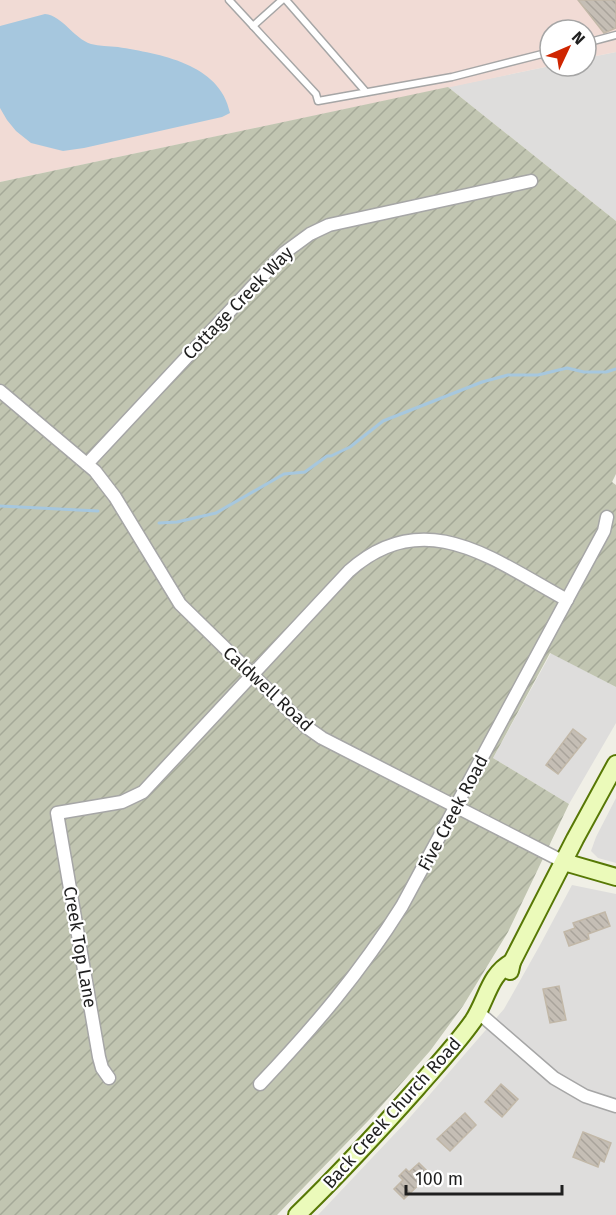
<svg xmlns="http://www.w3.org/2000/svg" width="616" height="1215" font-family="'Fira Sans',sans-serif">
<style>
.residential{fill:#dedddc}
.commercial{fill:#f1dbd5}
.construction{fill:url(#construction-furrows)}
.water{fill:#a6c7de}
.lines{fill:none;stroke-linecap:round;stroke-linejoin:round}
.stream{stroke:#a6c7de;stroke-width:3}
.building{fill:url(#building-back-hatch);stroke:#c2b8a8;stroke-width:1.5}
.lane-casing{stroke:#a6a6a6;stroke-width:9}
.street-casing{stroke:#a6a6a6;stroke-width:15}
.secondary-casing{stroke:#577805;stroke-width:20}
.lane{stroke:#fff;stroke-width:6}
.street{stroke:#fff;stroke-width:12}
.secondary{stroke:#ebfaba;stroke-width:16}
.labels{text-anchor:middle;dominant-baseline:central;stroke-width:4.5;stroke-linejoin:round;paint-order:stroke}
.street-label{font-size:18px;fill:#1f1f1f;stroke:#fff}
</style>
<defs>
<pattern id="construction-furrows" width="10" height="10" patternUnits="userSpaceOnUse" patternTransform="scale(1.5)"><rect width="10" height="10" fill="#c1c5b1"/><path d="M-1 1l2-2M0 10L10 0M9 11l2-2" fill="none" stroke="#a5a998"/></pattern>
<pattern id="building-back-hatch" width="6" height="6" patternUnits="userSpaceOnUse" patternTransform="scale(1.5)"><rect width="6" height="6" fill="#c5beb5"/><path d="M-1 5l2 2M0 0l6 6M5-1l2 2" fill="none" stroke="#a9a39b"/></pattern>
</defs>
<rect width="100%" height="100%" fill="#f0efe6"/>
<g class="residential">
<polygon points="616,52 616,221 448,87 550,66 586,66 586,58"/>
<polygon points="551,653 616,687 616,723 569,804 493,758"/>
<polygon points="616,798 616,863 598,858 591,851 596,837"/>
<polygon points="572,885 616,894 616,1215 318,1215 405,1123 504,1009 540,945"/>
</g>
<polygon class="commercial" points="0,0 616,0 616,52 586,58 586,30 550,30 550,66 0,182"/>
<polygon class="construction" points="448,87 616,221 616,474 612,482 616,485 616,687 550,653 493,758 569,804 508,932 463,1006 430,1051 369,1120 277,1215 0,1215 0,182"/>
<path class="water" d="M 45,14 C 63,16 73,38 91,44 C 99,46 109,46 118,47 C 159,54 220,63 230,113 L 222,117 L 84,148 L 63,151 L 31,143 L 16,131 L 7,120 L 0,108 L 0,26 Z"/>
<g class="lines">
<g class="stream">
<polyline points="0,506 98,511"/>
<polyline points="159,523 177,522 216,513 284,474 305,472 327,456 331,456 350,447 383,421 482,382 508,375 538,375 567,368 584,372 606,372 616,369"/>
</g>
</g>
<g class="building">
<polygon points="578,0 616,0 616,28 604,33"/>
<polygon points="573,729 586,739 558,774 546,765"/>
<polygon points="605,912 610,926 588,934 589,939 569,946 564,932 575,928 573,923"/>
<polygon points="559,986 566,1020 550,1023 543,989"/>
<polygon points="501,1084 518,1099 502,1117 485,1102"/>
<polygon points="465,1113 476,1125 450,1151 437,1139"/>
<polygon points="583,1132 611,1143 604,1162 600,1160 598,1167 573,1157"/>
<polygon points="419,1163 430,1174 404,1199 394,1189 403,1180 399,1176 406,1169 409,1172"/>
</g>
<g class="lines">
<g class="lane-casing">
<g id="lane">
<polyline points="229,0 316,94 318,101 452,77 550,52"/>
<polyline points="286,0 366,92"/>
<polyline points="253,26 282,0"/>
<polyline points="586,43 616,35"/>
</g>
</g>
<g class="street-casing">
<g id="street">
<polyline points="0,391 95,471 115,497 180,604 305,726 322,738 564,862"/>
<polyline points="87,464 284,253 310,234 329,225 531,181"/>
<polyline points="479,1013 554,1078 585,1096 616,1106"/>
<path d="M 109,1078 L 102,1068 L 99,1057 L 57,813 L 122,802 L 143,792 L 349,571 C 425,503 495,561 567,600"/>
<path d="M 260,1084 C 314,1027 360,973 402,906 L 604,531 L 607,517"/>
</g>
</g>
<g class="secondary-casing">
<g id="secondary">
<polyline points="564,862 616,877"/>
<polyline points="510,971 512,962 575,839 616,764"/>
<path d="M 297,1215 C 339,1174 378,1132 417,1088 C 436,1066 456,1045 473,1021 C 487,1000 489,974 512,962"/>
</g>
</g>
<use href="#lane" class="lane"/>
<use href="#street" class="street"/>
<use href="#secondary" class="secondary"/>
</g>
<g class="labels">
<g class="street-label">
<text transform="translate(238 303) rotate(-46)">Cottage Creek Way</text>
<text transform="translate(268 689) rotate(43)">Caldwell Road</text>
<text transform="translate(453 813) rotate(-62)">Five Creek Road</text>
<text transform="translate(80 947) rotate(80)">Creek Top Lane</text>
<text transform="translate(392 1113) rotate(-48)">Back Creek Church Road</text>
</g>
</g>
<g transform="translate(568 48) rotate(46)"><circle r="28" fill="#ffffff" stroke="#a5a5a5" stroke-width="1.5"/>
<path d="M0-4.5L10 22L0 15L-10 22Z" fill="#cf2500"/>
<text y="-9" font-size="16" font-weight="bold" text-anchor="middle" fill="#1f1f1f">N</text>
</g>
<path d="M406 1185v9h156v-9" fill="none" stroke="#1f1f1f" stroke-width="3"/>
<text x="415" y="1185" font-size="18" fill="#1f1f1f" stroke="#ffffff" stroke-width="4.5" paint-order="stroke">100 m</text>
</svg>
